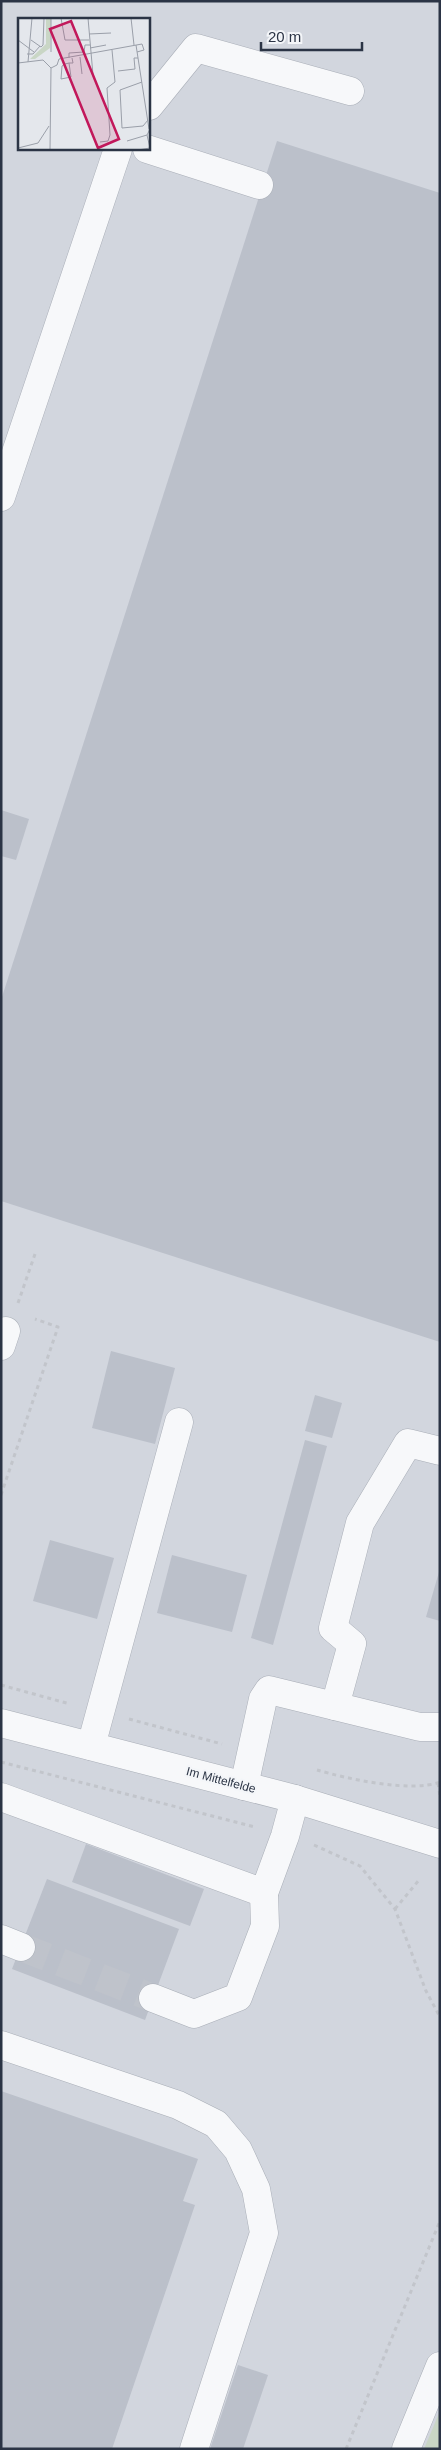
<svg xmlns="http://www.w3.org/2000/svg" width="441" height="2450" font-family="Arial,sans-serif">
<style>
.built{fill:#d2d6de;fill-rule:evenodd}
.green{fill:#c9d6c5}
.building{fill:#bbc0ca}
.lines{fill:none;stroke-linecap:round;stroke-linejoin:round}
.minor-tunnel{stroke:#bfc3cb;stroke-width:28;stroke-dasharray:28 14;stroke-linecap:butt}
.minor-casing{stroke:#a9aeb7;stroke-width:29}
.path{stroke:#c2c5cb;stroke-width:3;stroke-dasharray:4 4;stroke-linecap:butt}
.minor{stroke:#f7f8fa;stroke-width:28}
.labels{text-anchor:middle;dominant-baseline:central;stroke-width:4.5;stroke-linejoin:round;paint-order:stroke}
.street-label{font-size:12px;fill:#2b3445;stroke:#f4f6f9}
.inset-road{fill:none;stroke:#9a9fa9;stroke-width:1}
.view{fill:#c2185b;fill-opacity:0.15;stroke:#c2185b;stroke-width:2.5}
.inset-edge{fill:none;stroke:#2b3445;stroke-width:2.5}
</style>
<rect width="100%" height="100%" fill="#e4e7ec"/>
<path class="built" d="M 1,1 L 440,1 L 440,2449 L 1,2449 ZM 19,19 L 149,19 L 149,149 L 19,149 Z"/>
<polygon class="green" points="440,2411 440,2449 424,2449"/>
<g class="building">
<polygon points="277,141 440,193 440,1342 1,1201 1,1000"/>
<polygon points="1,810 29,819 16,860 1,856"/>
<polygon points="111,1351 175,1368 155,1444 92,1428"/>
<polygon points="315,1395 342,1403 332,1438 305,1431"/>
<polygon points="305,1440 327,1446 273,1645 251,1638"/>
<polygon points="50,1540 114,1558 97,1619 33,1601"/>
<polygon points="172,1555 247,1575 232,1632 157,1613"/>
<polygon points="439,1572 440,1572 440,1621 426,1617"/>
<polygon points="86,1844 204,1889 190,1926 72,1882"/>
<polygon points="47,1879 179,1929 145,2020 12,1969"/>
<polygon points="1,2091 198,2159 183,2201 195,2205 112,2449 1,2449"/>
<polygon points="238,2365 268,2375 243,2449 210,2449"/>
</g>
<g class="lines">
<polyline class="minor-tunnel" points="21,1947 153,1998"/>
<g class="minor-casing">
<g id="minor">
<polyline points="149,106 196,48 350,91"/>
<polyline points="147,149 259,185"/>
<polyline points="1,497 118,149"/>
<polyline points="1,1346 6,1331"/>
<polyline points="335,1706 352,1644 333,1628 360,1523 408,1443 440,1451"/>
<polyline points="1,1723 295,1799 440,1844"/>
<polyline points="91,1746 179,1422"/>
<polyline points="244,1786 263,1699 269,1690 420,1727 440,1727"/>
<polyline points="1,1797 264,1893 285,1836 295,1799"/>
<polyline points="1,1939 21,1947"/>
<polyline points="153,1998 194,2014 238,1997 265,1926 264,1893"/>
<polyline points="1,2045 178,2105 216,2124 238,2150 256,2189 264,2233 194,2449"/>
<polyline points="406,2449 440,2366"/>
</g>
</g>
<g class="path">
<polyline points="18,1303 35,1254"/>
<polyline points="1,1495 58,1327 35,1319"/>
<polyline points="1,1685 70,1704"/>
<polyline points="129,1719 222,1744"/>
<polyline points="1,1762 255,1827"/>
<path d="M 317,1770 C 348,1779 411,1793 440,1782"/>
<polyline points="438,1783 440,1796"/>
<polyline points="314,1845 360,1866 395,1909 426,1991 440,2017"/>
<polyline points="395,1909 419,1880"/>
<polyline points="346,2449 440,2221"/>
</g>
<use href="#minor" class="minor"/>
</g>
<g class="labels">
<g class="street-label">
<text transform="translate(221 1780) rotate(15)">Im Mittelfelde</text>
</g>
</g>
<g transform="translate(18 18)">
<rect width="132" height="132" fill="#e4e7ec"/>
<path d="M 28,0 L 33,0 L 32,30 L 17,41 L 12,41 L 28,26 Z" fill="#c9d6c5"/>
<path class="inset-road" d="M 43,0 L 47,22 L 71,22M 70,0 L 75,57M 113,0 L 116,27M 71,16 L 93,15M 0,22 L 16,34M 13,22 L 23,29 L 25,27 L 26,0M 118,27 L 131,111M 72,30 L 88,27M 33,34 L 33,0M 9,36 L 15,36 L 22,28M 62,39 L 64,56M 51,40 L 51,35 L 66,34 L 67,27 L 72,27M 41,41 L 124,26 L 126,32 L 119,34M 25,42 L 33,50 L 39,47 L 41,41M 10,44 L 14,0M 0,45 L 25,42M 51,45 L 53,59 L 43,61 L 44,48 L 47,46 L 51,45 L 55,45 L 54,40M 100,53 L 117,51 L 116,40 L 120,40M 124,64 L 102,72 L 104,110 L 125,108 L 130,102M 109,123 L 129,117 L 132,111M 82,124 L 90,123 L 92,117 L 89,70 L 97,64 L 94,32M 0,130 L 20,125 L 31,108M 32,132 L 33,50M 120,132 L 132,130 L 129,117"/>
<path class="view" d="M 53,3 L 101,121 L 80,130 L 32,11 Z"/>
<rect width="132" height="132" class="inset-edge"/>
</g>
<rect width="441" height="2450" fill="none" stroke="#2b3445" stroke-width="5"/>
<path d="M261 42v8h101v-8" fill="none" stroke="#2b3445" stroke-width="2.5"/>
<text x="268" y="42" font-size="15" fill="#2b3445" stroke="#f4f6f9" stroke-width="4" paint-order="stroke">20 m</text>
</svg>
